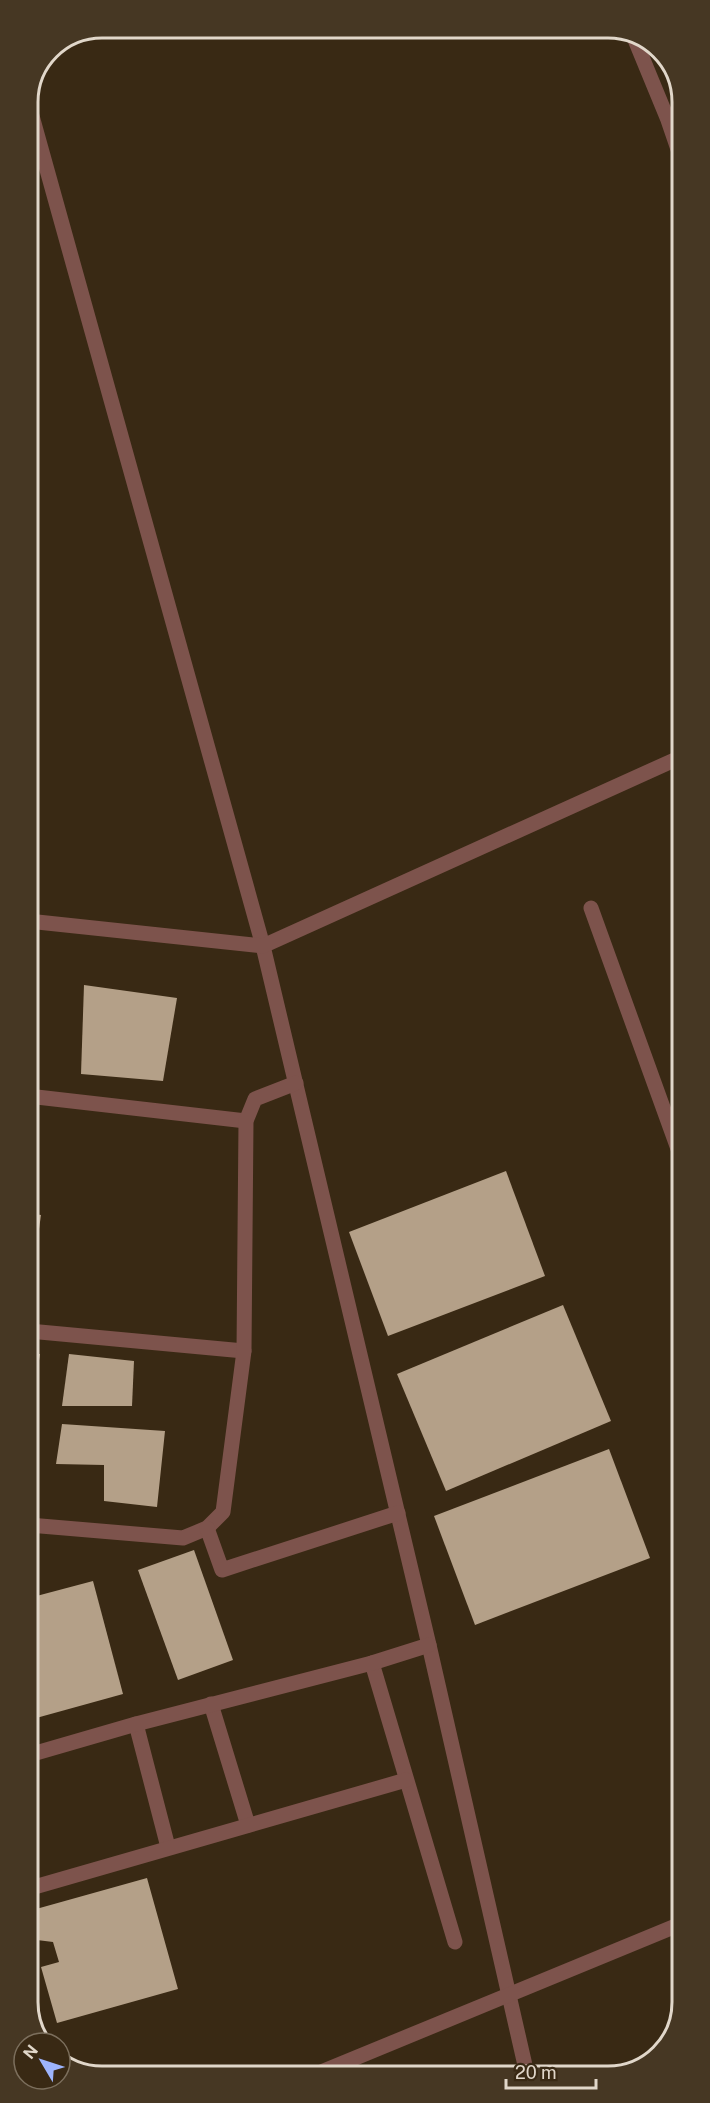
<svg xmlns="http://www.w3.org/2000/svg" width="710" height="2103" font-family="'Public Sans',sans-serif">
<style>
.building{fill:#b4a088}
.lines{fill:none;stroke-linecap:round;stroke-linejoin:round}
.minor{stroke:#7d534c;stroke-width:15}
.rim{fill:none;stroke:#e1d7ca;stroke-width:3}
</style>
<rect width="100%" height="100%" fill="#392914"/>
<g class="building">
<polygon points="84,985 177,998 163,1081 81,1074"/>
<polygon points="506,1171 545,1276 388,1336 349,1232"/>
<polygon points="28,1213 41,1215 30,1292 29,1292"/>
<polygon points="563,1305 611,1421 446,1491 397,1374"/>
<polygon points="29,1353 40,1354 30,1419 29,1419"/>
<polygon points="69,1354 134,1361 132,1406 62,1406"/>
<polygon points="62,1424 165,1431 157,1507 104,1501 104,1465 56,1464"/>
<polygon points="609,1449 650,1558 475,1625 434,1516"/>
<polygon points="194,1550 233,1660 178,1680 138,1570"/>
<polygon points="93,1581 123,1694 29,1720 29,1598"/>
<polygon points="147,1878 178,1989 57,2023 41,1967 59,1962 53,1942 29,1939 29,1911"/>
</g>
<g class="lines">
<g class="minor">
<polyline points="633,35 668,120 681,158"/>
<polyline points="27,98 263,946 429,1645 527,2074"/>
<polyline points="591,908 682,1160"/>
<polyline points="28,921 263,946 681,757"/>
<polyline points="28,1096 246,1121"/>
<polyline points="29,1331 244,1351"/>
<polyline points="29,1525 183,1538 207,1528 223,1512 244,1351 246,1121 255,1099 296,1083"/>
<polyline points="207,1528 222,1570 398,1513"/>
<polyline points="372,1663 455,1942"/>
<polyline points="211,1704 248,1825"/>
<polyline points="136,1724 168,1847"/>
<polyline points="29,1755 136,1724 372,1663 429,1645"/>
<polyline points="31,1888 406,1780"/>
<polyline points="314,2075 683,1923"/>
</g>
</g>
<path d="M0 0H710V2103H0ZM102 38H608A64 64 0 0 1 672 102V2002A64 64 0 0 1 608 2066H102A64 64 0 0 1 38 2002V102A64 64 0 0 1 102 38Z" fill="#463723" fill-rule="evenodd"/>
<path class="rim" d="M102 38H608A64 64 0 0 1 672 102V2002A64 64 0 0 1 608 2066H102A64 64 0 0 1 38 2002V102A64 64 0 0 1 102 38Z"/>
<g transform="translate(42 2061) rotate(309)"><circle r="28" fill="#392914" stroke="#7c6f5d" stroke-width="1.5"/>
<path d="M0-4.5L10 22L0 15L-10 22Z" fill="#9db4fd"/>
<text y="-9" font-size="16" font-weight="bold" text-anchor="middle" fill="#e1d7ca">N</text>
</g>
<path d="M506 2079v9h90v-9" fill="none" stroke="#e1d7ca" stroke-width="3"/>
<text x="515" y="2079" font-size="18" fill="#e1d7ca" stroke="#392914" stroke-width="4.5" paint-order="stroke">20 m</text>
</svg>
